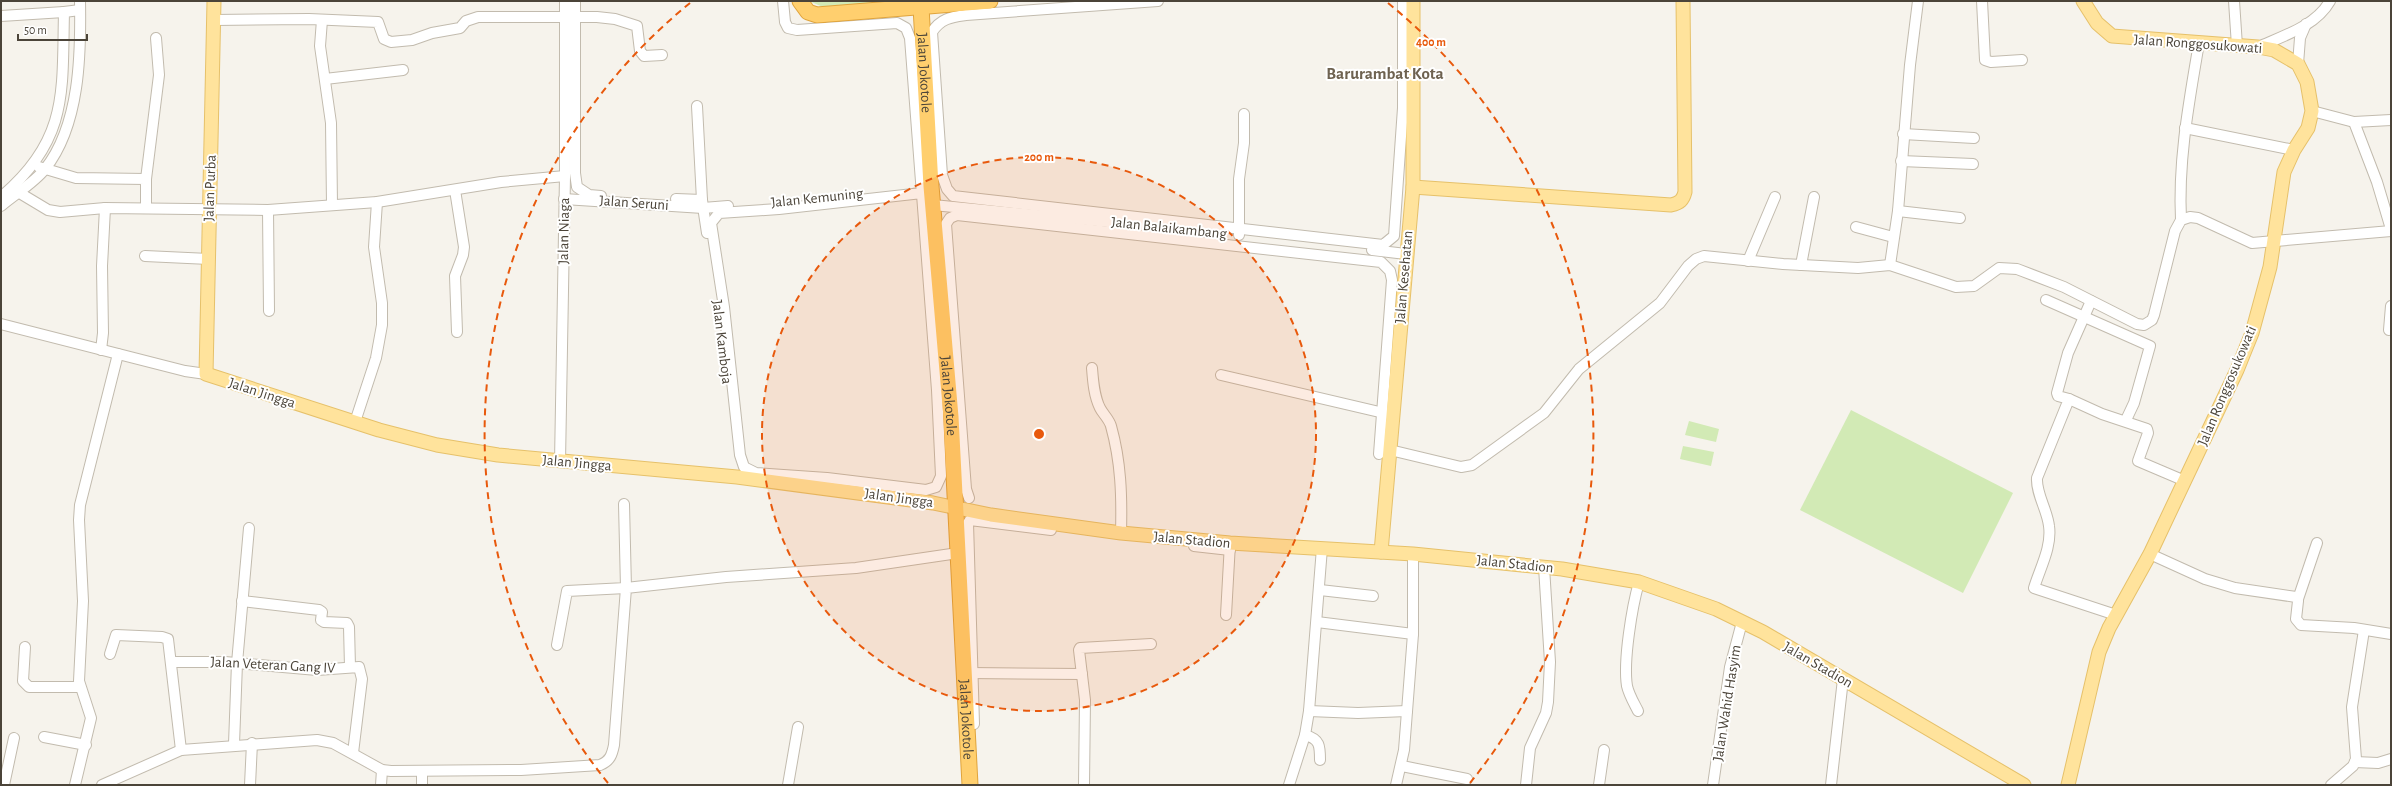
<svg xmlns="http://www.w3.org/2000/svg" width="2392" height="786" font-family="'Alegreya Sans',sans-serif">
<style>
.green{fill:#d2eab5}
.lines{fill:none;stroke-linecap:round;stroke-linejoin:round}
.minor-casing{stroke:#c2bbae;stroke-width:12}
.major-casing{stroke:#e6c16a;stroke-width:15}
.highway-casing{stroke:#e0a43c;stroke-width:17}
.minor{stroke:#fff;stroke-width:10}
.major{stroke:#ffe39c;stroke-width:13}
.highway{stroke:#ffcf6e;stroke-width:15}
.ring{fill:none;stroke:#e8590c;stroke-width:2;stroke-dasharray:7 5}
.labels{text-anchor:middle;dominant-baseline:central;stroke-width:4;stroke-linejoin:round;paint-order:stroke}
.street-label{font-size:15px;fill:#4b4439;stroke:#fff}
.quarter-label{font-size:17px;font-weight:bold;fill:#6e6250;stroke:#fff}
.centre{fill:#e8590c;stroke:#fff;stroke-width:2}
.ring-label{font-size:12px;text-anchor:middle;font-weight:bold;fill:#e8590c;stroke:#fff;stroke-width:4;stroke-linejoin:round;paint-order:stroke}
</style>
<rect width="100%" height="100%" fill="#f6f3ec"/>
<g class="green">
<polygon points="809,1 960,1 823,7"/>
<polygon points="1851,410 2013,493 1963,593 1800,510"/>
<polygon points="1689,421 1719,429 1716,442 1685,435"/>
<polygon points="1683,446 1714,452 1711,466 1680,459"/>
</g>
<g class="lines">
<g class="minor-casing">
<g id="minor">
<polyline points="575,1 575,173 577,187 589,195 601,196"/>
<polyline points="783,1 785,22 788,28 797,30 897,23 906,28 910,38 937,390 941,476 936,487 926,490 827,478 756,473 744,467 740,455 724,307 711,223 719,213 779,209 922,193"/>
<path d="M 1158,1 L 966,15 C 952,17 941,18 932,32 L 942,175 L 947,189 L 953,196 L 1383,245 L 1394,236 L 1403,108 L 1403,1"/>
<polyline points="1982,1 1985,60 1991,62 2022,60"/>
<polyline points="2234,1 2237,46"/>
<polyline points="1,16 64,12"/>
<polyline points="214,20 309,19 378,22 384,39 391,42 412,40 432,33 460,28 466,21 478,17 597,17 615,19 637,26 640,51 644,56 662,55"/>
<polyline points="322,20 320,46 331,123 332,205"/>
<path d="M 2258,47 C 2283,36 2316,26 2330,1"/>
<polyline points="2298,64 2300,38 2306,24"/>
<polyline points="325,79 403,70"/>
<polyline points="697,106 702,200 707,233"/>
<polyline points="2312,111 2354,122 2391,120"/>
<polyline points="2354,122 2377,182 2391,229"/>
<polyline points="2185,128 2294,150"/>
<polyline points="1903,134 1974,138"/>
<polyline points="1901,161 1973,164"/>
<polyline points="39,167 76,178 146,179 146,208"/>
<polyline points="146,179 159,75 156,38"/>
<polyline points="455,190 464,247 463,255 455,276 457,332"/>
<polyline points="18,192 48,210 60,212 105,208 268,210 377,202 501,182 565,176"/>
<path d="M 2,196 C 69,139 62,91 64,12 L 80,10"/>
<polyline points="564,199 703,208 728,206"/>
<polyline points="676,199 702,200"/>
<polyline points="933,205 1159,227"/>
<path d="M 1,206 C 15,194 34,183 45,169 C 80,125 81,54 80,1"/>
<polyline points="268,210 269,311"/>
<polyline points="1898,211 1960,218"/>
<path d="M 2181,220 C 2178,160 2189,102 2199,43"/>
<polyline points="1856,227 1893,237"/>
<polyline points="1239,235 1239,179 1244,143 1244,114"/>
<polyline points="1372,250 1406,254"/>
<polyline points="145,256 209,259"/>
<polyline points="1748,261 1775,197"/>
<polyline points="1801,265 1814,197"/>
<polyline points="1890,265 1898,211 1910,65 1918,1"/>
<polyline points="2046,300 2150,346 2134,403 2126,420"/>
<path d="M 2091,301 L 2068,353 L 2057,393 L 2058,396 L 2069,399 L 2037,478 C 2036,494 2047,509 2049,526 C 2052,547 2040,568 2034,588 L 2116,615"/>
<polyline points="1,324 185,371 206,374"/>
<polyline points="2389,330 2391,306"/>
<polyline points="101,350 103,333 102,266 105,208"/>
<path d="M 1092,368 C 1093,381 1094,396 1100,408 C 1103,414 1109,419 1111,426 C 1121,462 1122,496 1121,533"/>
<polyline points="1221,375 1388,414"/>
<polyline points="2069,399 2102,414 2147,429 2148,433 2138,461 2185,481"/>
<polyline points="355,422 376,358 382,325 382,303 374,247 377,202"/>
<polyline points="1390,450 1461,467 1472,465 1544,413 1579,369 1660,303 1688,266 1696,259 1704,256 1783,264 1858,268 1890,265 1956,287 1974,286 1999,268 2017,269 2064,287 2137,324 2144,325 2152,320 2154,315 2175,231 2181,220 2190,217 2198,218 2252,243 2391,231"/>
<polyline points="560,462 565,176 565,1"/>
<polyline points="969,498 966,489 946,224 950,218 957,215 1381,262 1390,271 1392,280 1379,454"/>
<polyline points="1194,546 1230,550"/>
<polyline points="2150,554 2205,579 2235,588 2296,597 2298,601 2296,619 2301,625 2354,628 2391,634"/>
<polyline points="1320,590 1373,596"/>
<polyline points="2298,599 2317,543"/>
<polyline points="242,601 319,610 322,612 321,620 324,622 347,623 349,627 350,667"/>
<polyline points="1226,615 1230,543"/>
<polyline points="1317,622 1413,634"/>
<polyline points="557,645 567,591 626,588 624,504"/>
<polyline points="25,647 23,681 29,687 80,687"/>
<polyline points="110,654 116,635 162,637 168,639 181,750"/>
<polyline points="171,662 225,662 317,670 359,667 362,679 353,753"/>
<polyline points="968,673 1082,674"/>
<polyline points="1309,711 1358,713 1407,711"/>
<path d="M 1638,711 C 1634,703 1629,695 1627,686 C 1623,661 1632,607 1639,582"/>
<polyline points="974,724 968,523 970,520 1051,530"/>
<path d="M 1305,735 C 1320,739 1320,746 1320,760"/>
<polyline points="44,737 86,745"/>
<polyline points="234,744 237,663 249,528"/>
<polyline points="2355,762 2378,763 2391,759"/>
<polyline points="1402,766 1467,779"/>
<polyline points="422,771 422,785"/>
<polyline points="4,785 14,738"/>
<polyline points="75,785 91,718 79,681 83,601 79,520 80,505 118,354"/>
<path d="M 102,785 L 181,750 L 317,740 L 333,743 L 382,770 L 391,771 L 521,770 L 600,765 C 610,761 612,755 614,745 L 626,588 L 726,577 L 856,568 L 958,553"/>
<polyline points="250,785 252,743"/>
<polyline points="381,785 382,770"/>
<polyline points="788,785 798,727"/>
<polyline points="1084,785 1085,700 1079,650 1080,648 1151,644"/>
<polyline points="1289,785 1305,735 1309,711 1322,548"/>
<polyline points="1396,785 1404,750 1413,634 1413,554"/>
<polyline points="1526,785 1530,748 1546,713 1548,702 1550,662 1544,567"/>
<polyline points="1599,785 1604,750"/>
<polyline points="1713,785 1730,667 1742,622"/>
<polyline points="1831,785 1843,679"/>
<polyline points="2331,785 2353,766 2356,759 2352,707 2364,630"/>
</g>
</g>
<g class="major-casing">
<g id="major">
<polyline points="214,1 206,374 379,430 437,445 498,455 737,477 933,503 991,515 1121,533 1230,543 1413,554 1562,569 1639,582 1716,609 1763,632 2024,785"/>
<path d="M 1413,187 L 1671,205 C 1680,203 1683,200 1685,192 L 1683,1"/>
<polyline points="1381,552 1413,187 1413,1"/>
<polyline points="2068,785 2099,652 2109,628 2150,554 2237,370 2252,333 2270,267 2284,172 2294,150 2308,128 2312,111 2307,82 2298,64 2274,50 2258,47 2112,36 2097,23 2083,1"/>
</g>
</g>
<g class="highway-casing">
<g id="highway">
<polyline points="800,1 808,12 817,15 990,1"/>
<path id="s1" d="M 921,7 L 931,186 L 951,417 L 970,785"/>
</g>
</g>
<use href="#minor" class="minor"/>
<use href="#major" class="major"/>
<use href="#highway" class="highway"/>
</g>
<circle cx="1039" cy="434" r="277" fill="#e8590c" fill-opacity=".12"/>
<g class="ring">
<circle cx="1039" cy="434" r="277"/>
<path d="M608 783A555 555 0 0 1 690 3M1388 3A555 555 0 0 1 1470 783"/>
</g>
<g class="labels">
<g class="street-label">
<text transform="translate(2198 44) rotate(4)">Jalan Ronggosukowati</text>
<text stroke="none"><textPath href="#s1" startOffset="66">Jalan Jokotole</textPath></text>
<text transform="translate(210 188) rotate(-88)">Jalan Purba</text>
<text transform="translate(817 198) rotate(-6)">Jalan Kemuning</text>
<text transform="translate(634 203) rotate(4)">Jalan Seruni</text>
<text transform="translate(1169 228) rotate(6)">Jalan Balaikambang</text>
<text transform="translate(564 231) rotate(-89)">Jalan Niaga</text>
<text transform="translate(1404 277) rotate(-85)">Jalan Kesehatan</text>
<text transform="translate(722 342) rotate(83)">Jalan Kamboja</text>
<text transform="translate(2227 386) rotate(-67)">Jalan Ronggosukowati</text>
<text transform="translate(262 393) rotate(18)">Jalan Jingga</text>
<text stroke="none"><textPath href="#s1" startOffset="390">Jalan Jokotole</textPath></text>
<text transform="translate(577 463) rotate(5)">Jalan Jingga</text>
<text transform="translate(899 498) rotate(8)">Jalan Jingga</text>
<text transform="translate(1192 540) rotate(5)">Jalan Stadion</text>
<text transform="translate(1515 564) rotate(6)">Jalan Stadion</text>
<text transform="translate(273 665) rotate(3)">Jalan Veteran Gang IV</text>
<text transform="translate(1818 665) rotate(30)">Jalan Stadion</text>
<text transform="translate(1727 703) rotate(-81)">Jalan Wahid Hasyim</text>
<text stroke="none"><textPath href="#s1" startOffset="714">Jalan Jokotole</textPath></text>
</g>
<g class="quarter-label">
<text x="1385" y="73">Barurambat Kota</text>
</g>
</g>
<circle cx="1039" cy="434" r="6" class="centre"/>
<g class="ring-label">
<text x="1431" y="46">400 m</text>
<text x="1039" y="161">200 m</text>
</g>
<rect width="2392" height="786" fill="none" stroke="#4b4439" stroke-width="4"/>
<path d="M18 34v6h69v-6" fill="none" stroke="#4b4439" stroke-width="2"/>
<text x="24" y="34" font-size="12" fill="#4b4439" stroke="#ffffff" stroke-width="3" paint-order="stroke">50 m</text>
</svg>
